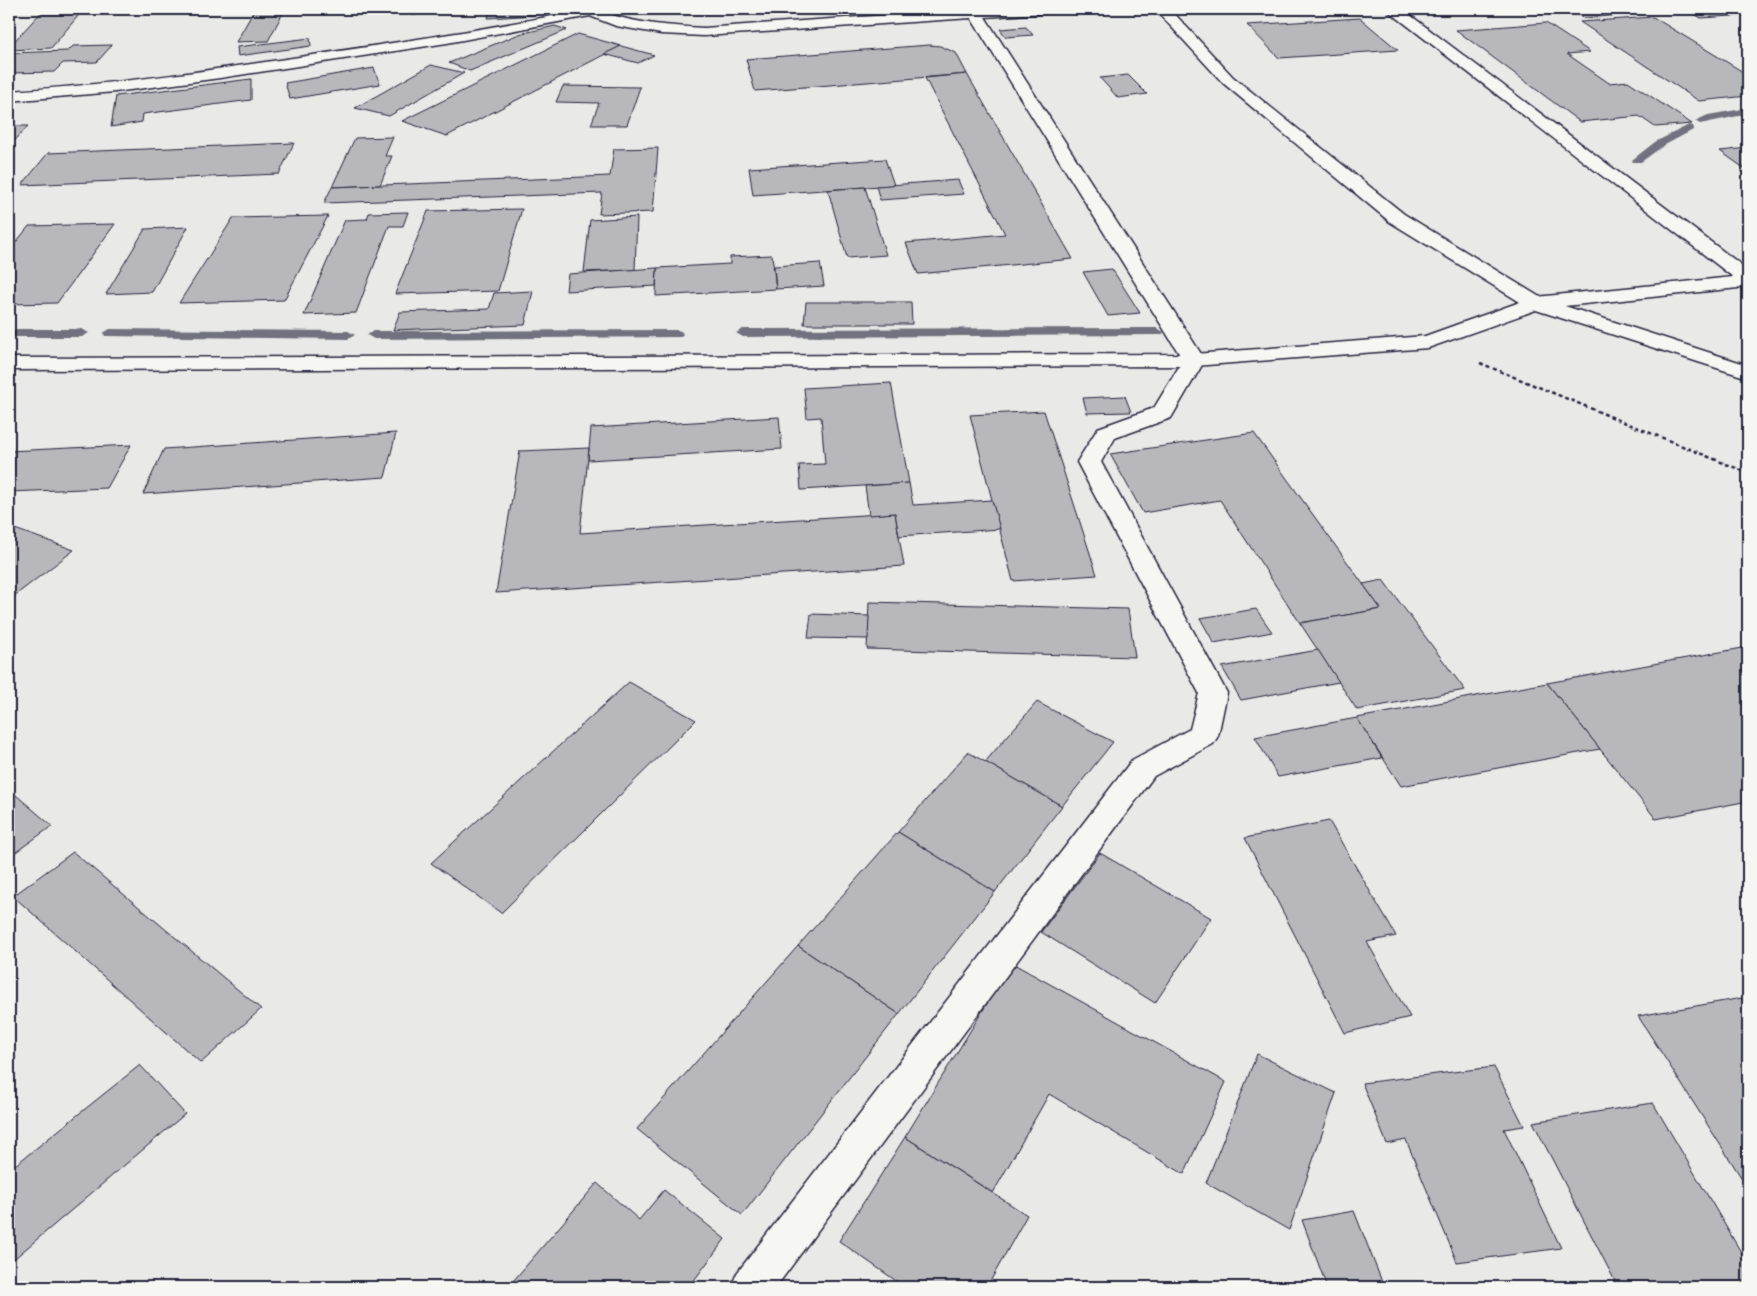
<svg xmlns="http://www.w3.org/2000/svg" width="1757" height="1296" font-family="'Gochi Hand',sans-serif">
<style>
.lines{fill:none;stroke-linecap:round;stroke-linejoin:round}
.stream{fill:#71717f;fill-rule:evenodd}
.building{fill:#b8b8bc;stroke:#22223b}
.minor-casing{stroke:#22223b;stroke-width:3}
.secondary-casing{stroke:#22223b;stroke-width:3}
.path{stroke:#22223b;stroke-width:2.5;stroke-dasharray:4 3;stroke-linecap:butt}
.minor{fill:#f6f6f2;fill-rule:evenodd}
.secondary{fill:#f6f6f2;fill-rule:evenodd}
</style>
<rect width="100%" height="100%" fill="#e9e9e7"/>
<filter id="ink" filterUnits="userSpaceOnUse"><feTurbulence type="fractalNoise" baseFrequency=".02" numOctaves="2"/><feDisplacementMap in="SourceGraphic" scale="10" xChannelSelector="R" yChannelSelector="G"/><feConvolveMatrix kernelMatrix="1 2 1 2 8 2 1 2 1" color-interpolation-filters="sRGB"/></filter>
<g filter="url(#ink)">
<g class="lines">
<g class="stream">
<polygon points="1748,108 1748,114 1700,124 1695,121 1708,115"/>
<polygon points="1689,125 1693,126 1694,128 1693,130 1663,146 1641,162 1633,162 1632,160 1655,142"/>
<polygon points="1157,328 1164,332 1162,335 743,337 736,333 743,329"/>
<polygon points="9,329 82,329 89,333 82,337 9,337"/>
<polygon points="110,329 348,331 355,335 348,339 105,336 103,333"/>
<polygon points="676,330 681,331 683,334 681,337 374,339 367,335 374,331"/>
</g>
</g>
<g class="building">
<polygon points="44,9 84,9 51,48 9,50 9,47"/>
<polygon points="255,9 285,9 268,41 236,42"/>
<polygon points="414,9 462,9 461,12 412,15"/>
<polygon points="537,9 568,9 537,12"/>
<polygon points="537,9 536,15 488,18 490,10"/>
<polygon points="1437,9 1486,9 1442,12"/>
<polygon points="1569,9 1667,9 1671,11 1584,18"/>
<polygon points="1686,9 1748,9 1748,15 1701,18"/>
<polygon points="1653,17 1748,75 1748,96 1699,101 1580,22"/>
<polygon points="1360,18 1398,50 1279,58 1247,25"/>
<polygon points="1546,23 1590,52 1567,54 1609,83 1628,81 1692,124 1655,127 1639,116 1580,122 1456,30"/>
<polygon points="555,26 567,30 470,71 449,63 519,34"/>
<polygon points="1026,27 1033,35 1006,37 1000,29"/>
<polygon points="578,34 621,46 447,136 402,121"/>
<polygon points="310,38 311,46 238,56 237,47"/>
<polygon points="112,45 97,62 63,63 54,72 9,73 9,53 68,51 73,46"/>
<polygon points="929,45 940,46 956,53 967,74 755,91 746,59"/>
<polygon points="621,46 654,55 638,63 604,54"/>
<polygon points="431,65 464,73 389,116 355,108"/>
<polygon points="374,68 380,84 290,99 285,83"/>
<polygon points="967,74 1073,259 918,274 906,243 1005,234 925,78"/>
<polygon points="1128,75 1147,94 1118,98 1100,78"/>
<polygon points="251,79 251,100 143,114 142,122 111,127 116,96"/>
<polygon points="563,86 640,87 627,125 591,125 599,103 556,102"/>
<polygon points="9,126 28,126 9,147"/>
<polygon points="393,137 385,156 392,156 380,185 332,187 355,138"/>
<polygon points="294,143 279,174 22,185 48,153"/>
<polygon points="658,148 653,212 599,214 602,193 324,203 332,187 610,176 614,149"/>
<polygon points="1748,148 1748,171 1720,151"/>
<polygon points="885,159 894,185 753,195 749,168"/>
<polygon points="958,180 964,194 880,200 876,186"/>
<polygon points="865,187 886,255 847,258 828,190"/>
<polygon points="522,209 498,291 395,294 428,211"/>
<polygon points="408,212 403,226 389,226 356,313 304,315 345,220 367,219 369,213"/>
<polygon points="328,216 284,300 179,303 233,218"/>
<polygon points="637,217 635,270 584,272 590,220"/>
<polygon points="115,224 57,303 9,304 9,251 29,226"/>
<polygon points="188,227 152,292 106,294 145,229"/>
<polygon points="772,255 776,289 656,296 657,268 730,264 730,257"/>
<polygon points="820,263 824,286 776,289 774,266"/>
<polygon points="657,268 656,286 566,291 568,274"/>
<polygon points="1112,269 1140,313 1108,316 1083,272"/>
<polygon points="533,291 525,325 393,330 400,312 489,309 494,293"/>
<polygon points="806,302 911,302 912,324 804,324"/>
<polygon points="891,383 909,483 801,490 799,465 825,464 821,417 807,418 804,388"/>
<polygon points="1125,396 1131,412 1087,413 1083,398"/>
<polygon points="1044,411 1097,575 1013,581 970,415"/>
<polygon points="779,417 782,449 588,460 591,428"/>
<polygon points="396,433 385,477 143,494 164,449"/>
<polygon points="1254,433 1363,584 1381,609 1300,623 1220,500 1143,513 1110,454"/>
<polygon points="131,445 107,488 9,492 9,451"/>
<polygon points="589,448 580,533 895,513 904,566 496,593 520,451"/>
<polygon points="909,483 913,505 992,500 1000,529 899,536 895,513 869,515 865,486"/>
<polygon points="9,527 74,550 9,600"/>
<polygon points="1383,580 1465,690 1357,710 1300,623 1381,609 1363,584"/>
<polygon points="869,602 1128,609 1135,657 867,649"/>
<polygon points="1256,609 1272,632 1214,643 1200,618"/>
<polygon points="811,614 869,616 868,639 808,638"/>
<polygon points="1748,647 1748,801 1656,819 1547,683"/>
<polygon points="1318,650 1339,682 1241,700 1222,667"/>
<polygon points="629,682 696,720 501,913 431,863"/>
<polygon points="1547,683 1600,749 1401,786 1357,718"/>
<polygon points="1037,702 1113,742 1062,806 985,762"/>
<polygon points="1357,718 1382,758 1278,777 1255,737"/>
<polygon points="968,752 1062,806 995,892 898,832"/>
<polygon points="9,789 52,826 9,857"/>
<polygon points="1329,821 1396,936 1367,942 1410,1017 1345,1033 1245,838"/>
<polygon points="898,832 995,892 899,1014 798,946"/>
<polygon points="73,852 261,1009 201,1063 13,896"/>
<polygon points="1100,853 1211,918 1155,1003 1041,932"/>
<polygon points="798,946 899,1014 742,1215 637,1129"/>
<polygon points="1012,963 1226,1082 1184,1174 1049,1094 993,1193 905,1137"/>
<polygon points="1748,997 1748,1188 1638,1016"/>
<polygon points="1257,1054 1336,1093 1289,1230 1206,1183"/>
<polygon points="140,1065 185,1114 9,1263 9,1170"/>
<polygon points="1494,1067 1524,1126 1504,1129 1561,1248 1457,1262 1406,1140 1387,1144 1362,1083"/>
<polygon points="1653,1103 1748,1264 1748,1287 1618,1287 1533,1122"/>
<polygon points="905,1137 1027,1215 987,1287 905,1287 839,1241"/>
<polygon points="597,1183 639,1220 664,1190 725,1239 689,1287 508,1287"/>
<polygon points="1354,1211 1384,1287 1327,1287 1302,1220"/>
<polygon points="1547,1282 1549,1287 1517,1287"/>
</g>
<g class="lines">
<g class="minor-casing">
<g id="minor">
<path d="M 586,9 L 611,9 L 606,13 C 638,24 670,26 704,28 L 975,9 L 1053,9 L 1051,12 L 1046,13 L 985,17 L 1205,360 L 1171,418 L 1115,438 L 1101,462 L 1227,693 L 1218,736 L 1213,744 L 1154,776 L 776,1287 L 731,1287 L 737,1273 L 1132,760 L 1190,729 L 1199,693 L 1077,462 L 1098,428 L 1154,408 L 1183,360 L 971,18 L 704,36 L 661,34 L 616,26 L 590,16 L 447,43 L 220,78 L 115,92 L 9,101 L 9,91 C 111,85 212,70 313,55 C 404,41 496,28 586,9 Z"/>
<polygon points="1386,9 1402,9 1748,270 1748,287 1536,309 1529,307 1526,303 1529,299 1536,297 1733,277"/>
</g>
</g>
<g class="secondary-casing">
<polygon id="secondary" points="1155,9 1170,9 1233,77 1404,214 1543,299 1748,365 1748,378 1536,310 1428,348 1194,366 9,370 9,358 1194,354 1425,336 1520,302 1390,222 1223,83"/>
</g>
<polyline class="path" points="1480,363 1748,473"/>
<use href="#minor" class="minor"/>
<use href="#secondary" class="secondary"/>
</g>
</g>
<rect width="1757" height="1296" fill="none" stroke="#f6f6f2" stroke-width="30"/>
<rect x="15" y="15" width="1727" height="1266" fill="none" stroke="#22223b" stroke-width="2" filter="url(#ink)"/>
</svg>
